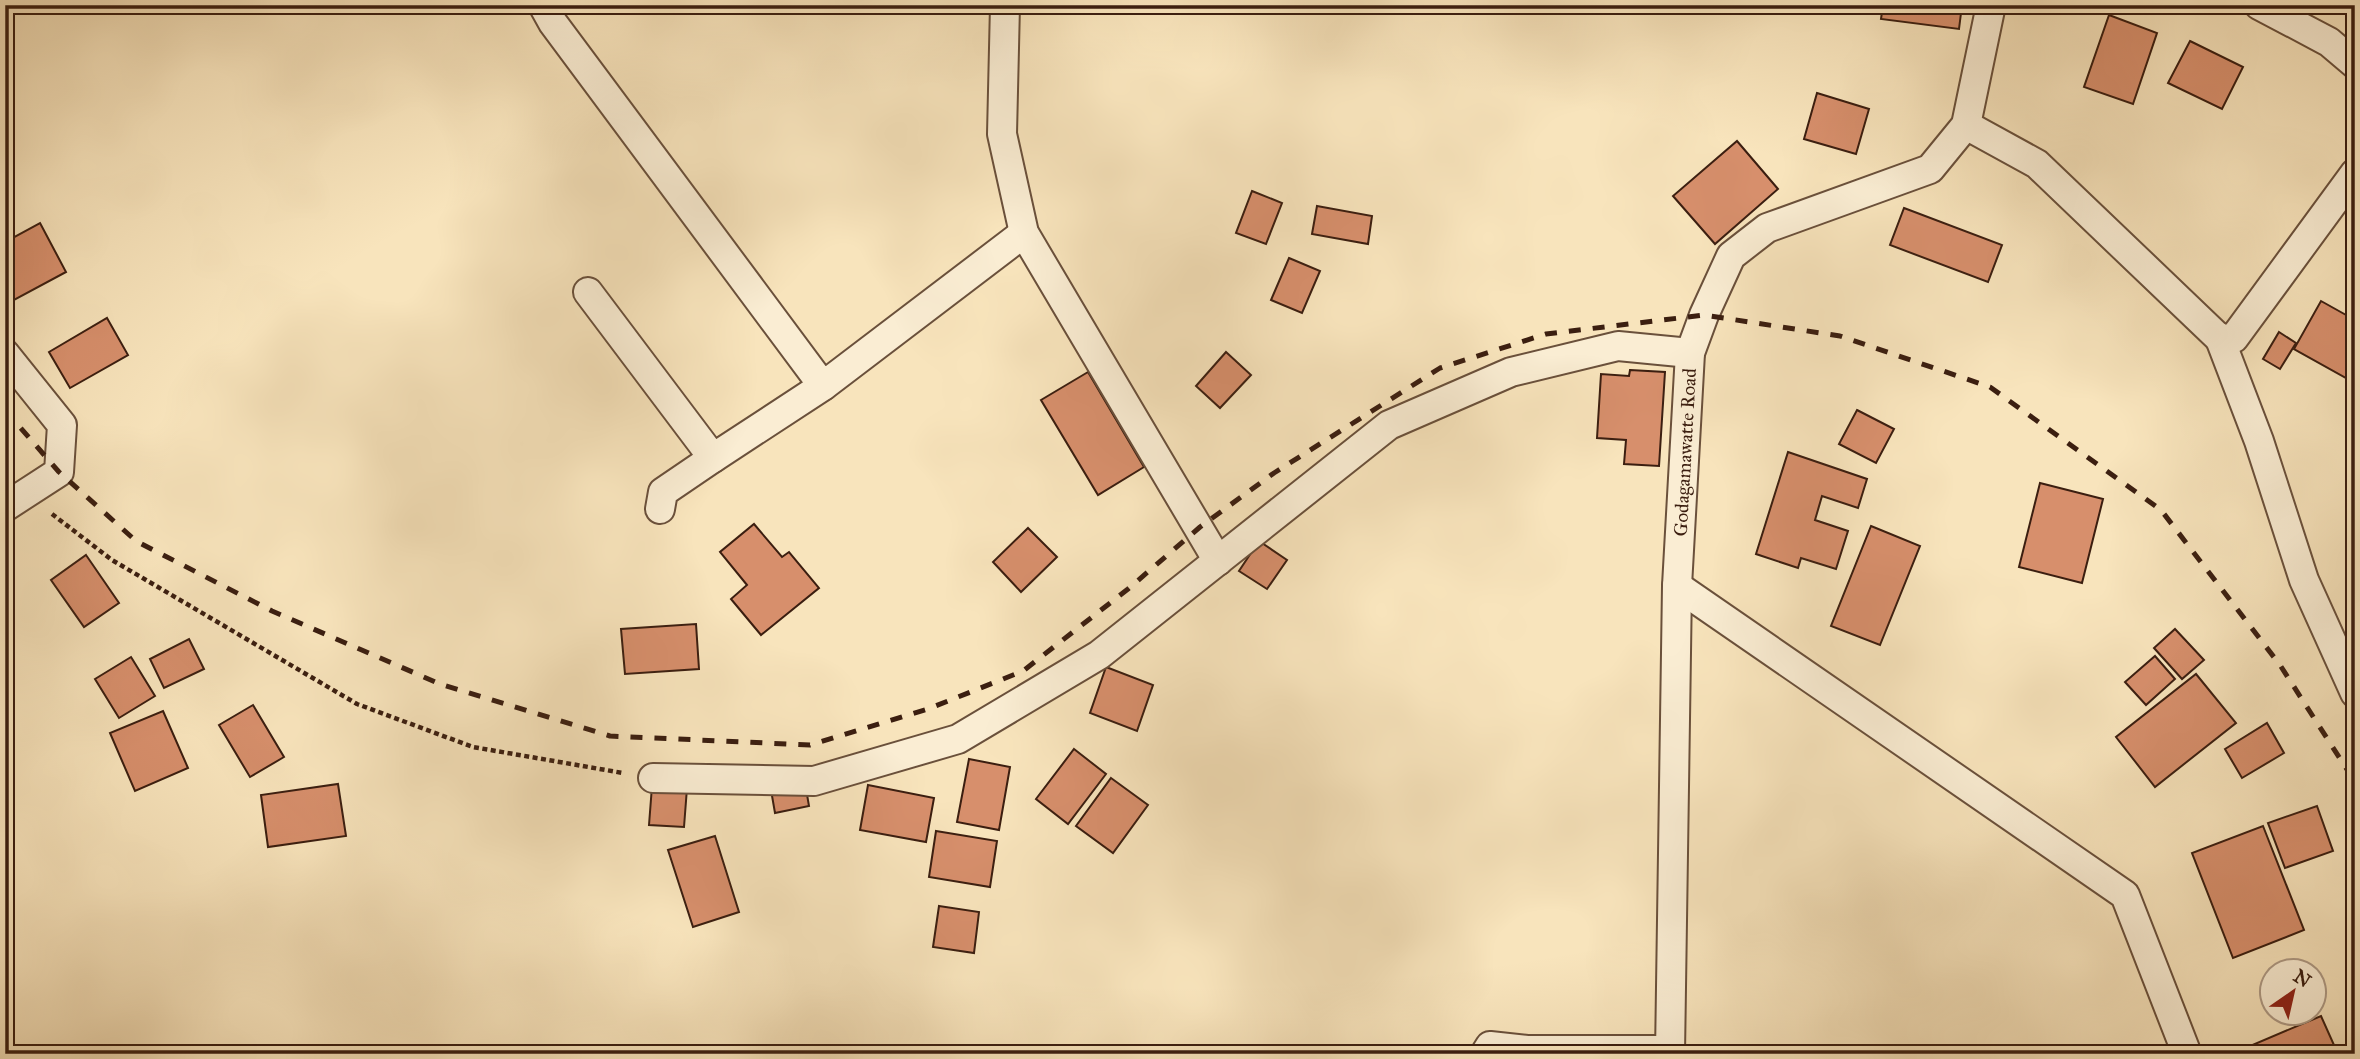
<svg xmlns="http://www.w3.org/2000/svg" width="2360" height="1059" font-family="'IM FELL Great Primer',serif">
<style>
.building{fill:#d78f6c;stroke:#3b1e10;stroke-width:2}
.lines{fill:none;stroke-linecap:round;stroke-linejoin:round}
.street-casing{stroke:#6a503b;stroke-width:32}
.path{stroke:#3b1e10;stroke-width:4.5;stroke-dasharray:5 3.5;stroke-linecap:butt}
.street{stroke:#faedd3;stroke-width:28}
.rail{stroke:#3b1e10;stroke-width:5;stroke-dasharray:12 12;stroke-linecap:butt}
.labels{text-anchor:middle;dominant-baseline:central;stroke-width:6;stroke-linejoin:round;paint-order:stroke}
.street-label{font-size:19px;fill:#3b1e10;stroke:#faedd3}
</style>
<rect width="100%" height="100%" fill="#f8e4bc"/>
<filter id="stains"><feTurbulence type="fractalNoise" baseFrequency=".00286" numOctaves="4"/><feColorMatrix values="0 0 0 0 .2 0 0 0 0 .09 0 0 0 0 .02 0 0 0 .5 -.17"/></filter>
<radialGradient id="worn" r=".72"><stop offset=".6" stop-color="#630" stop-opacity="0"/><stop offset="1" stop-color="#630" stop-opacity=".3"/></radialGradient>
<g class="building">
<polygon points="1883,5 1962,5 1959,29 1881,19"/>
<polygon points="2109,15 2157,33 2133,104 2084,87"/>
<polygon points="2190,41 2243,67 2222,109 2168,83"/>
<polygon points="1817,93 1869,109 1856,154 1804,139"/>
<polygon points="1737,141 1778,189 1715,244 1673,196"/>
<polygon points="1252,191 1282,203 1266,244 1236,233"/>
<polygon points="1317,206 1372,216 1368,244 1312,234"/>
<polygon points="1904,208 2002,245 1988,282 1890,245"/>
<polygon points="40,223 66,272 14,300 5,285 5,242"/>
<polygon points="1289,258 1320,271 1302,313 1271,300"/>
<polygon points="2321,301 2355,320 2355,383 2294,349"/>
<polygon points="107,318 128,355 70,388 49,352"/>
<polygon points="2279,332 2296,343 2280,369 2263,359"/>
<polygon points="1226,352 1251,375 1220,408 1196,386"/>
<polygon points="1630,370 1665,372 1659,466 1624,464 1626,440 1597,438 1601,374 1629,376"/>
<polygon points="1088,372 1144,467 1098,495 1041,400"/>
<polygon points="1857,410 1894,429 1876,463 1839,444"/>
<polygon points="1788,452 1867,479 1858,508 1822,496 1815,520 1848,531 1836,569 1801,558 1798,568 1756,554"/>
<polygon points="2040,483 2103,499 2082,583 2019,567"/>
<polygon points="754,524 782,557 789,552 819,588 761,635 731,599 747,585 720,552"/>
<polygon points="1871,526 1920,546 1880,645 1831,626"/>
<polygon points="1028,528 1057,557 1021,592 993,562"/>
<polygon points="1259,541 1287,560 1267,589 1239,571"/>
<polygon points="86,555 119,603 84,627 51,580"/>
<polygon points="696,624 699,669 625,674 621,629"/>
<polygon points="2175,629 2204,660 2182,679 2154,648"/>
<polygon points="189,639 204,669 164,688 150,659"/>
<polygon points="2155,656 2175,679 2146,705 2125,682"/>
<polygon points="131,657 155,696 119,718 95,679"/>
<polygon points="1106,667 1153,685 1137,731 1090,713"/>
<polygon points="2196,674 2236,723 2155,787 2116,737"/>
<polygon points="253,705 284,757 250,777 219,725"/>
<polygon points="163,711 188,768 135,791 110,733"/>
<polygon points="2267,723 2284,753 2242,778 2225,749"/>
<polygon points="1074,749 1106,774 1068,824 1036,799"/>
<polygon points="969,759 1010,767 999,830 957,822"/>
<polygon points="1111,778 1148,805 1113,853 1076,826"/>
<polygon points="805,783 809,806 775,813 771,790"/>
<polygon points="338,784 346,836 268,847 261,795"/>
<polygon points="868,785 934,798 926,842 860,830"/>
<polygon points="652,786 687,788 684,827 649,825"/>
<polygon points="2317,806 2333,851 2285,868 2268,823"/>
<polygon points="2263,826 2304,930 2233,958 2192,853"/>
<polygon points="936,831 997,841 990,887 929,877"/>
<polygon points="715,836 739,912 693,927 668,850"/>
<polygon points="939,906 979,912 974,953 933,947"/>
<polygon points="2321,1016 2338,1054 2253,1054 2250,1046"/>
</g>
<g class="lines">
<g class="street-casing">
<g id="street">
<polyline points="543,5 553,23 823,386 1024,233"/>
<polyline points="1005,5 1002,134 1024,233 1218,561"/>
<polyline points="2259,5 2329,42 2355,64"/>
<polyline points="1966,125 2037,164 2220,339 2234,338 2355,173"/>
<polyline points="588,292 713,458 823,386"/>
<polyline points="2220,339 2259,441 2304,580 2355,693"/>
<polyline points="5,354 62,425 59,472 5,507"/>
<polyline points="660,509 663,492 713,458"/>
<polyline points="1677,586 2125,895 2187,1054"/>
<polyline points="653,778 814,781 958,739 1099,655 1389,425 1511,372 1618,346 1690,353"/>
<polyline points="1485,1054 1490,1046 1527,1050 1670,1050"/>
<path id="s1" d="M 1670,1054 L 1677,586 L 1690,353 L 1704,315 L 1731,256 L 1767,228 L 1930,169 L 1966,125 L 1991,5"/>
</g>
</g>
<polyline class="path" points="52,514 112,560 357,704 473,747 623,773"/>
<use href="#street" class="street"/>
<polyline class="rail" points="5,410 59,472 136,541 272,611 440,684 610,736 810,745 928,709 1023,671 1128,589 1200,527 1274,473 1440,368 1546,334 1704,315 1840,336 1990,387 2161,510 2280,665 2355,782"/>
</g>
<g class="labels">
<g class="street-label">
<text stroke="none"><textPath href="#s1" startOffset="602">Godagamawatte Road</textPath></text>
</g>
</g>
<rect width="2360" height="1059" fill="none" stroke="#f8e4bc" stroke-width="28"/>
<rect x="7" y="7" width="2346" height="1045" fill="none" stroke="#3b1e10" stroke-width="3.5"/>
<rect x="14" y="14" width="2332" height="1031" fill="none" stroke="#3b1e10" stroke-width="2"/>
<g transform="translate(2293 992) rotate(34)"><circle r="33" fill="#faedd3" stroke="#ae9a85" stroke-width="2"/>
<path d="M0-5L12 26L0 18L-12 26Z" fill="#8f2418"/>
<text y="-10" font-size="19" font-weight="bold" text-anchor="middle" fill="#3b1e10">N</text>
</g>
<rect width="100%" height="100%" filter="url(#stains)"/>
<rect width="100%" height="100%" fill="url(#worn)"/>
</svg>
